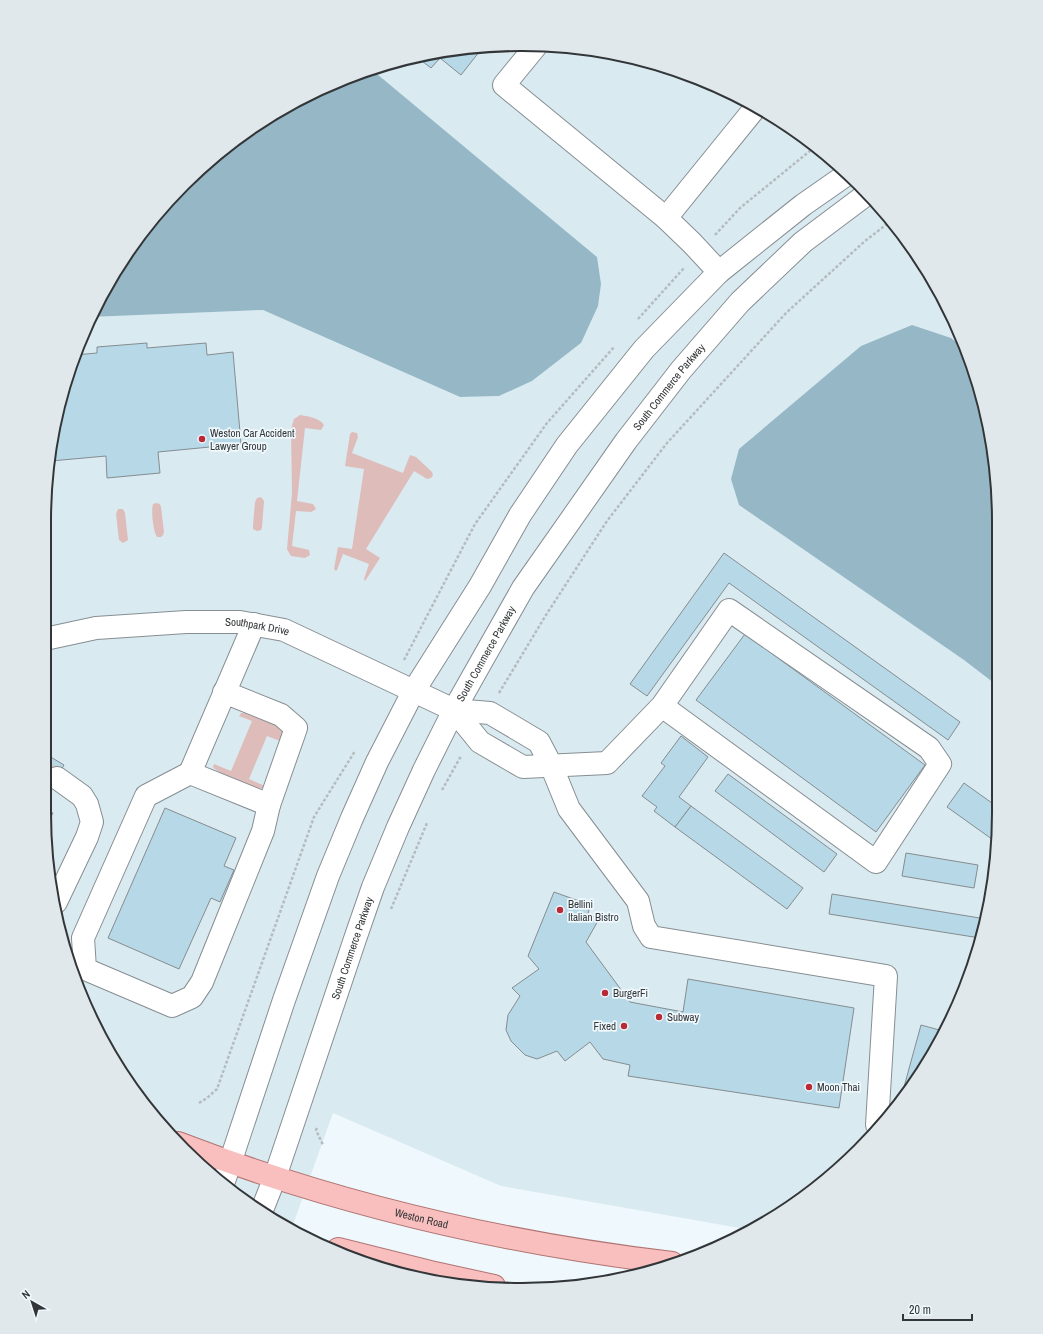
<svg xmlns="http://www.w3.org/2000/svg" width="1043" height="1334" font-family="'Archivo Narrow',sans-serif">
<style>
.built{fill:#daeaf1}
.green{fill:#debcba}
.water{fill:#96b8c6}
.building{fill:#b6d8e7;stroke:#858d90}
.lines{fill:none;stroke-linecap:round;stroke-linejoin:round}
.minor-tunnel{stroke:#c9d1d5;stroke-width:22;stroke-dasharray:22 11;stroke-linecap:butt}
.minor-casing{stroke:#868e92;stroke-width:24}
.major-casing{stroke:#b07472;stroke-width:24}
.path{stroke:#b4bcbf;stroke-width:2.5;stroke-dasharray:3 2;stroke-linecap:butt}
.minor{stroke:#fff;stroke-width:22}
.major{stroke:#f8bfbe;stroke-width:22}
.poi-dot{fill:#ba2a36;stroke:#eff8fc;stroke-width:1.5}
.labels{text-anchor:middle;dominant-baseline:central;stroke-width:3.5;stroke-linejoin:round;paint-order:stroke}
.street-label{font-size:11px;fill:#333638;stroke:#eff8fc}
.poi-label{font-size:11px;fill:#333638;stroke:#eff8fc;text-anchor:start}
.rim{fill:none;stroke:#333638;stroke-width:2}
</style>
<rect width="100%" height="100%" fill="#eff8fc"/>
<polygon class="built" points="553,45 645,60 732,93 812,143 880,206 935,283 974,368 998,490 999,813 990,905 963,995 918,1078 837,1171 760,1226 751,1230 501,1186 333,1113 291,1230 283,1226 184,1150 108,1051 60,936 44,813 45,490 69,368 90,317 263,310 460,397 499,396 532,381 581,343 597,257 371,69 459,48"/>
<g class="green">
<path d="M 300,415 C 307,416 320,418 324,425 L 321,430 L 305,428 L 297,501 L 313,504 L 316,509 L 311,512 L 296,511 L 292,546 L 309,550 L 310,555 L 305,558 L 291,556 L 288,551 L 287,549 L 292,493 L 291,429 L 294,419 Z"/>
<polygon points="352,432 357,433 358,437 352,453 403,473 410,455 416,457 432,472 433,475 431,478 427,479 414,471 366,549 380,558 365,581 364,579 369,564 343,554 337,570 336,571 334,569 338,547 352,549 364,469 345,466 350,434"/>
<polygon points="261,497 264,501 262,527 261,530 257,531 253,529 253,526 255,502 257,498"/>
<path d="M 156,503 L 160,504 L 161,507 L 164,532 L 163,535 L 161,537 L 157,537 C 153,531 151,510 153,504 Z"/>
<polygon points="118,509 123,509 125,513 128,540 123,543 119,540 116,514"/>
<path d="M 241,713 L 244,713 L 278,726 L 284,732 L 285,743 L 267,736 L 249,779 L 265,786 L 262,788 L 259,789 C 250,785 218,774 213,767 L 214,764 L 231,771 L 252,721 L 239,716 Z"/>
</g>
<g class="water">
<polygon points="368,69 371,69 597,257 601,284 598,306 581,343 532,381 499,396 460,397 263,310 90,317 93,310 143,231 206,163 283,108"/>
<polygon points="912,325 951,338 966,350 974,368 998,490 999,723 994,683 964,660 739,505 731,479 739,449 861,346"/>
</g>
<g class="building">
<polygon points="483,47 461,75 440,58 431,68 418,58 459,48"/>
<polygon points="147,343 147,348 206,343 207,355 233,352 241,444 158,452 160,473 107,478 106,456 51,461 69,368 75,355 97,353 97,347"/>
<polygon points="724,553 960,722 948,740 729,583 647,696 630,684"/>
<polygon points="745,634 925,765 876,832 696,700"/>
<polygon points="681,736 708,757 679,797 691,806 675,827 654,811 657,807 642,796 665,766 661,763"/>
<polygon points="44,753 64,765 44,800"/>
<polygon points="728,774 837,854 824,872 715,791"/>
<polygon points="964,783 999,808 996,842 947,807"/>
<polygon points="691,806 803,888 787,909 675,827"/>
<polygon points="44,808 53,813 46,826 44,812"/>
<polygon points="165,808 236,838 224,866 234,870 220,902 211,898 179,969 108,938"/>
<polygon points="906,853 978,865 974,888 902,876"/>
<polygon points="554,892 590,905 588,914 599,919 586,942 630,1002 683,1012 688,979 854,1008 839,1108 628,1076 630,1065 603,1059 590,1042 565,1061 557,1051 537,1059 525,1055 511,1041 506,1030 508,1015 520,996 512,988 539,969 528,956"/>
<polygon points="832,894 986,919 980,938 829,914"/>
<polygon points="921,1025 943,1031 918,1078 909,1089 904,1087"/>
</g>
<g class="lines">
<polyline class="minor-tunnel" points="44,771 57,778"/>
<g class="minor-casing">
<g id="minor">
<polyline points="536,46 504,85 666,218 692,243 719,272"/>
<polyline points="666,218 756,107"/>
<polyline points="254,624 190,773 269,805"/>
<path id="s1" d="M 45,639 L 96,628 L 186,622 L 240,622 L 284,630 L 454,710 L 490,713 L 539,742 L 551,765 L 569,809 L 638,901 L 644,926 L 651,937 L 886,976 L 877,1125"/>
<polyline points="454,710 480,742 523,767 607,763 662,706 729,610 929,748 940,764 876,862 662,706"/>
<polyline points="190,773 146,796 83,938 85,969 172,1006 192,997 202,982 263,831 269,805 296,728 281,715 224,692"/>
<polyline points="56,902 87,837 92,822 87,804 82,796 57,778"/>
<polyline points="224,1181 284,1000 328,876 352,818 377,762 413,692 480,586 520,515 567,445 644,349 719,272 803,205 846,175"/>
<path id="s2" d="M 262,1210 L 275,1177 L 355,939 L 373,887 L 398,827 L 424,770 L 454,710 L 523,588 L 626,441 L 681,370 L 740,302 L 803,242 L 867,194"/>
</g>
</g>
<g class="major-casing">
<g id="major">
<path id="s3" d="M 178,1143 C 337,1204 503,1243 672,1263"/>
<polyline points="338,1249 430,1272 494,1286"/>
</g>
</g>
<g class="path">
<polyline points="715,235 740,208 816,146"/>
<polyline points="638,319 684,268"/>
<polyline points="404,660 475,524 547,423 614,347"/>
<polyline points="499,693 546,615 607,521 667,443 786,313 865,241 891,221"/>
<polyline points="442,790 461,756"/>
<polyline points="391,909 427,823"/>
<polyline points="199,1103 207,1098 217,1089 314,817 355,751"/>
<polyline points="317,1128 316,1130 323,1145"/>
</g>
<use href="#minor" class="minor"/>
<use href="#major" class="major"/>
</g>
<g class="poi-dot">
<circle cx="202" cy="439" r="4"/>
<circle cx="560" cy="910" r="4"/>
<circle cx="605" cy="993" r="4"/>
<circle cx="659" cy="1017" r="4"/>
<circle cx="624" cy="1026" r="4"/>
<circle cx="809" cy="1087" r="4"/>
</g>
<g class="labels">
<g class="street-label">
<text stroke="none"><textPath href="#s2" startOffset="925">South Commerce Parkway</textPath></text>
<text stroke="none"><textPath href="#s1" startOffset="214">Southpark Drive</textPath></text>
<text stroke="none"><textPath href="#s2" startOffset="601">South Commerce Parkway</textPath></text>
<text stroke="none"><textPath href="#s2" startOffset="277">South Commerce Parkway</textPath></text>
<text stroke="none"><textPath href="#s3" startOffset="255">Weston Road</textPath></text>
</g>
<g class="poi-label">
<text x="210" y="433">Weston Car Accident<tspan x="210" dy="13">Lawyer Group</tspan></text>
<text x="568" y="904">Bellini<tspan x="568" dy="13">Italian Bistro</tspan></text>
<text x="613" y="993">BurgerFi</text>
<text x="667" y="1017">Subway</text>
<text x="616" y="1026" text-anchor="end">Fixed</text>
<text x="817" y="1087">Moon Thai</text>
</g>
</g>
<path d="M0 0H1043V1334H0ZM521 51H522A470 470 0 0 1 992 521V813A470 470 0 0 1 522 1283H521A470 470 0 0 1 51 813V521A470 470 0 0 1 521 51Z" fill="#e0e8ec" fill-rule="evenodd"/>
<path class="rim" d="M521 51H522A470 470 0 0 1 992 521V813A470 470 0 0 1 522 1283H521A470 470 0 0 1 51 813V521A470 470 0 0 1 521 51Z"/>
<g transform="translate(32 1302) rotate(321)" stroke="#eff8fc" stroke-width="3" paint-order="stroke">
<path d="M0-3L7 15L0 10L-7 15Z" fill="#333638"/>
<text y="-6" font-size="11" font-weight="bold" text-anchor="middle" fill="#333638">N</text>
</g>
<path d="M903 1314v6h69v-6" fill="none" stroke="#333638" stroke-width="2"/>
<text x="909" y="1314" font-size="12" fill="#333638" stroke="#eff8fc" stroke-width="3" paint-order="stroke">20 m</text>
</svg>
